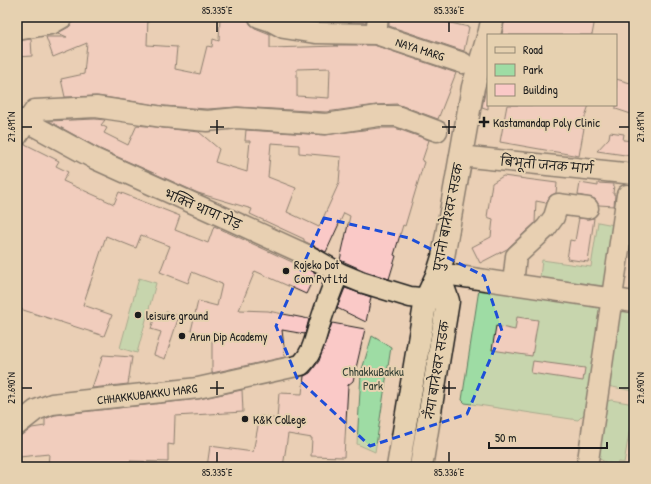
<svg xmlns="http://www.w3.org/2000/svg" width="651" height="484" font-family="'Patrick Hand','Playpen Sans Deva',sans-serif">
<style>
.green{fill:#9edca4;stroke:#5d7c60}
.building{fill:#fac9c7;stroke:#1c1c1c;fill-rule:evenodd}
.lines{fill:none;stroke-linecap:round;stroke-linejoin:round}
.minor-casing{stroke:#1c1c1c;stroke-width:23}
.major-casing{stroke:#1c1c1c;stroke-width:25}
.minor{stroke:#e6d1b0;stroke-width:20}
.major{stroke:#e6d1b0;stroke-width:22}
.marked{fill:none;stroke:#1d4ed8;stroke-width:3;stroke-dasharray:8 5;stroke-linejoin:round}
.ticks{fill:none;stroke:#1c1c1c;stroke-width:1.5}
.poi-dot{fill:#1c1c1c;stroke:#e6d1b0;stroke-width:1.5}
.labels{text-anchor:middle;dominant-baseline:central;stroke-width:4;stroke-linejoin:round;paint-order:stroke}
.street-label{font-size:12px;fill:#1c1c1c;stroke:#e6d1b0}
.poi-label{font-size:12px;fill:#1c1c1c;stroke:#e6d1b0;text-anchor:start}
.park-label{font-size:12px;fill:#364237;stroke:#e6d1b0}
.neatline{fill:none;stroke:#1c1c1c;stroke-width:1.5}
.ticks-label{font-size:10px;text-anchor:middle;fill:#1c1c1c}
</style>
<rect width="100%" height="100%" fill="#eacfb5"/>
<filter id="ink" filterUnits="userSpaceOnUse"><feTurbulence type="fractalNoise" baseFrequency=".025" numOctaves="2"/><feDisplacementMap in="SourceGraphic" scale="8" xChannelSelector="R" yChannelSelector="G"/><feConvolveMatrix kernelMatrix="1 2 1 2 8 2 1 2 1" color-interpolation-filters="sRGB"/></filter>
<g filter="url(#ink)">
<g class="green">
<polygon points="598,222 619,226 604,286 540,278 542,260 591,267"/>
<polygon points="139,278 156,283 137,353 120,348"/>
<polygon points="479,289 595,304 601,310 585,413 578,420 465,403 462,400"/>
<polygon points="625,309 634,310 634,391 607,386 619,314"/>
<polygon points="372,336 391,347 375,452 357,444 361,373"/>
<polygon points="611,400 634,404 624,463 618,462 617,464 607,463 598,458 605,402"/>
</g>
<g class="building">
<path d="M 87,17 L 148,17 L 147,45 L 177,47 L 175,69 L 200,74 L 207,46 L 212,47 L 213,39 L 219,41 L 220,18 L 248,19 L 250,24 L 255,28 L 270,34 L 270,48 L 338,46 L 334,45 L 374,45 L 456,73 L 438,119 L 397,104 L 376,105 L 326,112 L 238,107 L 207,109 L 164,106 L 98,96 L 65,97 L 61,79 L 84,74 L 87,43 L 53,57 L 46,37 L 67,37 L 58,33 L 69,27 L 74,20 ZM 330,68 L 329,98 L 297,96 L 297,69 Z"/>
<rect x="328" y="17" width="38" height="5"/>
<polygon points="389,17 422,17 469,27 464,51 389,26"/>
<polygon points="505,17 526,17 542,20 542,17 579,17 595,19 592,35 502,35"/>
<polygon points="31,39 32,56 17,57 17,41"/>
<polygon points="616,79 634,84 634,115 616,109"/>
<polygon points="488,80 488,109 482,107"/>
<polygon points="507,105 589,105 581,128 584,128 579,156 500,142"/>
<path d="M 95,119 L 105,120 L 101,125 L 107,128 L 104,133 L 128,145 L 137,125 L 199,132 L 219,149 L 215,162 L 247,172 L 250,141 L 245,141 L 246,130 L 325,135 L 379,128 L 395,128 L 429,140 L 422,161 L 424,162 L 405,226 L 403,225 L 394,255 L 396,256 L 389,279 L 365,271 L 340,260 L 350,216 L 344,213 L 326,252 L 304,241 L 304,239 L 250,214 L 252,209 L 198,193 L 100,149 L 49,121 ZM 271,143 L 299,145 L 299,153 L 341,157 L 339,183 L 319,227 L 287,212 L 296,188 L 268,177 Z"/>
<polygon points="610,132 624,134 623,140 634,141 632,156 597,151 609,138"/>
<polygon points="25,144 59,161 56,166 68,172 63,181 114,204 119,192 180,216 175,230 208,243 214,226 316,273 306,294 255,271 239,310 268,311 309,319 305,334 282,330 285,357 212,373 212,336 191,331 198,301 217,306 222,284 192,272 188,283 160,272 170,246 141,235 136,248 106,236 83,305 112,315 104,336 17,308 17,147"/>
<polygon points="503,176 557,183 556,193 550,196 546,203 536,201 535,223 507,249 480,263 472,247 491,237 493,219 487,217 492,183"/>
<polygon points="580,183 598,186 598,183 614,184 613,194 615,194 614,206 599,205 595,199 578,195"/>
<polygon points="579,218 587,219 594,218 588,262 567,259 570,240 575,241"/>
<polygon points="345,288 371,297 366,322 337,308"/>
<polygon points="166,312 179,316 165,359 154,355 161,332 151,329 156,313 164,316"/>
<polygon points="517,317 538,320 532,356 492,350 496,326 515,330"/>
<polygon points="332,323 365,329 353,381 348,385 344,457 311,456 312,438 288,434 283,467 207,467 210,446 253,452 260,416 277,419 279,393 302,394 304,376 310,373 319,361"/>
<polygon points="103,355 132,357 128,384 92,388"/>
<polygon points="533,361 585,368 583,381 531,373"/>
<polygon points="242,390 243,412 175,416 174,445 168,444 168,462 130,461 130,467 48,467 49,454 19,457 17,436 24,434 32,428 45,426 45,419 55,415 199,399"/>
</g>
<g class="lines">
<g class="minor-casing">
<g id="minor">
<polyline points="259,17 271,21 284,28 315,33 376,34 463,63"/>
<polyline points="17,30 51,24 63,17"/>
<polyline points="376,34 378,17"/>
<polyline points="17,119 27,122 95,159 239,224 309,256 339,273 361,282 410,297 441,300"/>
<polyline points="17,136 35,110 96,107 163,117 207,121 237,118 326,124 378,116 397,116 437,131"/>
<polyline points="460,156 634,174"/>
<polyline points="438,273 634,302"/>
<polyline points="513,284 516,256 546,228 554,217 558,204 588,208"/>
<path d="M 17,425 L 36,410 L 52,404 L 198,388 L 301,365 C 313,353 315,338 320,323 C 326,305 331,289 339,273"/>
<polyline points="587,467 627,195"/>
</g>
</g>
<g class="major-casing">
<g id="major">
<polyline points="489,35 493,17"/>
<polyline points="398,467 426,299 438,273 443,257 473,87 488,37"/>
<polyline points="421,467 448,301 438,273"/>
</g>
</g>
<use href="#minor" class="minor"/>
<use href="#major" class="major"/>
</g>
</g>
<path d="M0 0H651V484H0ZM 324,218 L 409,238 L 484,276 L 502,331 L 467,414 L 370,446 L 297,378 L 276,326 Z" fill="#eacfb5" fill-opacity=".55" fill-rule="evenodd"/>
<path class="marked" d="M 324,218 L 409,238 L 484,276 L 502,331 L 467,414 L 370,446 L 297,378 L 276,326 Z"/>
<path class="ticks" d="M 217,22 L 217,32M 449,22 L 449,32M 217,120 L 217,134M 449,120 L 449,134M 22,127 L 32,127M 210,127 L 224,127M 442,127 L 456,127M 619,127 L 629,127M 217,381 L 217,395M 449,381 L 449,395M 22,388 L 32,388M 210,388 L 224,388M 442,388 L 456,388M 619,388 L 629,388M 217,452 L 217,462M 449,452 L 449,462"/>
<g class="poi-dot">
<path d="M482 116h4v4h4v4h-4v4h-4v-4h-4v-4h4z"/>
<circle cx="286" cy="271" r="4"/>
<circle cx="138" cy="315" r="4"/>
<circle cx="182" cy="336" r="4"/>
<circle cx="245" cy="419" r="4"/>
</g>
<g class="labels">
<g class="street-label">
<text transform="translate(420 49) rotate(18)">NAYA MARG</text>
<text transform="translate(547 165) rotate(5)">बिभूती जनक मार्ग</text>
<text transform="translate(203 209) rotate(23)">भक्ति थापा रोड़</text>
<text transform="translate(448 217) rotate(-79)">पुरानो बानेश्वर सडक</text>
<text transform="translate(437 370) rotate(-81)">नँया बानेश्वर सडक</text>
<text transform="translate(147 394) rotate(-7)">CHHAKKUBAKKU MARG</text>
</g>
<g class="poi-label">
<text x="493" y="122">Kastamandap Poly Clinic</text>
<text x="294" y="264">Rojeko Dot<tspan x="294" dy="14">Com Pvt Ltd</tspan></text>
<text x="146" y="315">leisure ground</text>
<text x="190" y="336">Arun Dip Academy</text>
<text x="253" y="419">K&amp;K College</text>
</g>
<g class="park-label">
<text x="373" y="371">ChhakkuBakku<tspan x="373" dy="14">Park</tspan></text>
</g>
</g>
<rect width="651" height="484" fill="none" stroke="#e6d1b0" stroke-width="44"/>
<rect x="487" y="34" width="130" height="72" fill="#e6d1b0" stroke="#958975"/>
<rect x="495" y="47" width="20" height="6" fill="#e6d1b0" stroke="#958975"/>
<text x="523" y="54" font-size="12" fill="#1c1c1c">Road</text>
<rect x="495" y="64" width="20" height="12" fill="#9edca4" stroke="#958975"/>
<text x="523" y="74" font-size="12" fill="#1c1c1c">Park</text>
<rect x="495" y="84" width="20" height="12" fill="#fac9c7" stroke="#958975"/>
<text x="523" y="94" font-size="12" fill="#1c1c1c">Building</text>
<path d="M489 442v6h118v-6" fill="none" stroke="#1c1c1c" stroke-width="2"/>
<text x="495" y="442" font-size="12" fill="#1c1c1c" stroke="#e6d1b0" stroke-width="3" paint-order="stroke">50 m</text>
<rect x="22" y="22" width="607" height="440" class="neatline"/>
<g class="ticks-label">
<text x="217" y="14">85.335°E</text>
<text x="449" y="14">85.336°E</text>
<text transform="translate(11 127) rotate(-90)" y="4">27.691°N</text>
<text transform="translate(640 127) rotate(-90)" y="4">27.691°N</text>
<text transform="translate(11 388) rotate(-90)" y="4">27.690°N</text>
<text transform="translate(640 388) rotate(-90)" y="4">27.690°N</text>
<text x="217" y="476">85.335°E</text>
<text x="449" y="476">85.336°E</text>
</g>
</svg>
